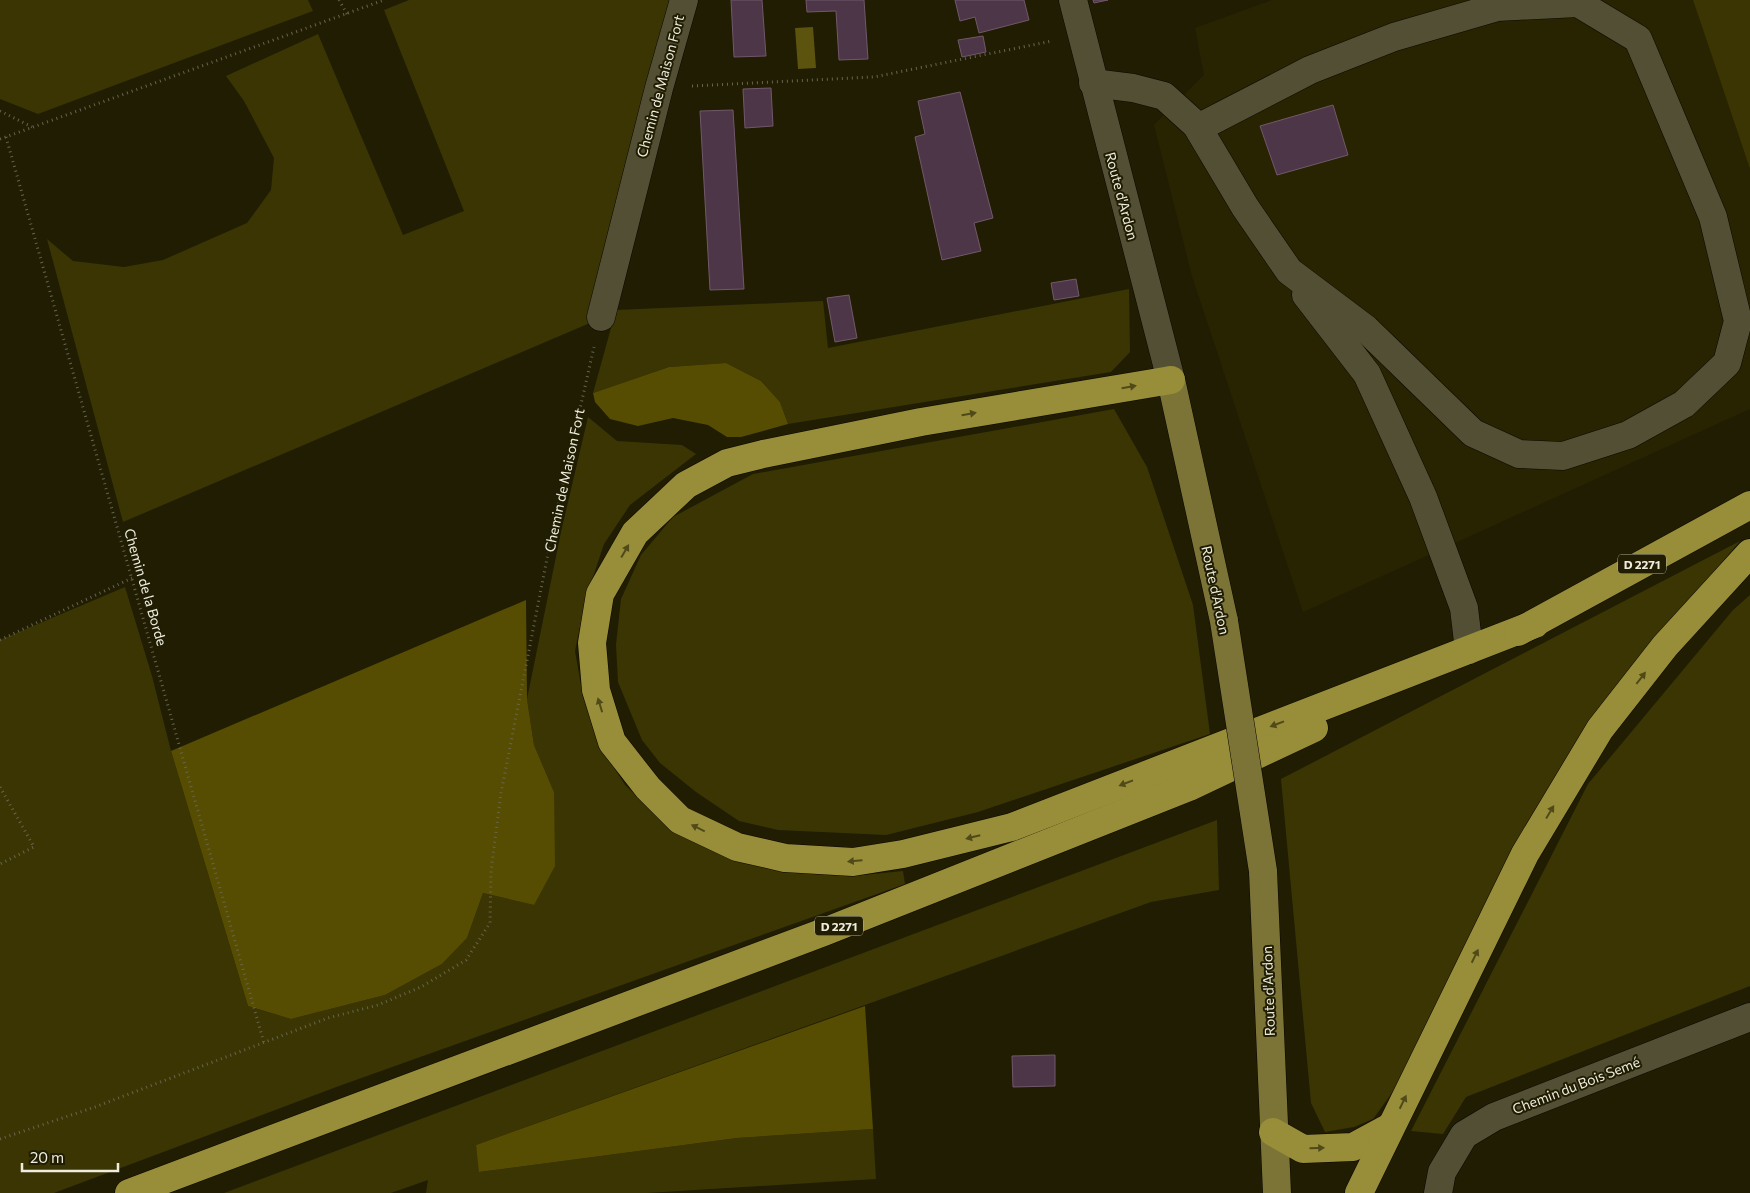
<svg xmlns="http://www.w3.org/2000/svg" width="1750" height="1193" font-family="Commissioner,sans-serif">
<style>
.built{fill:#282401}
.green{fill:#3b3504}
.forest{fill:#564d03}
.water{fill:#5c540e}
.building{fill:#4d3647;stroke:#71586a}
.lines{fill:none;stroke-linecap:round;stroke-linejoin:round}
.minor-casing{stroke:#0a0700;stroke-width:29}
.major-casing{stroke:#0a0700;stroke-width:29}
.highway-casing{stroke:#0a0700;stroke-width:29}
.path{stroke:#67654e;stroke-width:3;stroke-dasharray:1 4;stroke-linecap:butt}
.minor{stroke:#524f34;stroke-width:28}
.major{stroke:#7c7437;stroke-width:28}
.highway{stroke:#988d39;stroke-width:28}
.major-bridge-casing{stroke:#0a0700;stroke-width:29;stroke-linecap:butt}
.major-bridge{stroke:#7c7437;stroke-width:28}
.oneway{fill:#504a19}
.labels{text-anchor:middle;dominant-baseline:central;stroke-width:4;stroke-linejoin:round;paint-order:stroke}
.shield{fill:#201d03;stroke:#b0af9c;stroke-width:1}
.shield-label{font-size:12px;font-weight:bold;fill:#eeeddd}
.street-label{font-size:14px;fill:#eeeddd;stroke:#201d03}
</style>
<rect width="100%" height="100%" fill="#201d03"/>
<polygon class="built" points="1272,0 1693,0 1750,169 1750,409 1303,612 1192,276 1154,125 1204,75 1195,28"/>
<g class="green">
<polygon points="0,0 308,0 313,11 38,114 0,99"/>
<polygon points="409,0 675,0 590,323 123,522 47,239 73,261 124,267 163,260 247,223 271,190 274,158 244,101 226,76 318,34 403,235 464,211 384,10"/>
<polygon points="1693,0 1750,0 1750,169"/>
<polygon points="1129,289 1130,352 1111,372 788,424 780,402 761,381 726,363 669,367 593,393 616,310 823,301 828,348"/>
<polygon points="1114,409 1147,467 1193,605 1210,734 978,812 886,835 778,830 739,821 696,792 660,763 642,740 618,682 616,645 621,599 641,555 673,517 753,474"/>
<polygon points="588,417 617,441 682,445 696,454 630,505 604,544 586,598 575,651 583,697 599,744 625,785 660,818 793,871 853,876 903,871 905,884 339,1086 54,1193 0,1193 0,640 125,587 152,676 171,751 248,1006 291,1019 385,995 442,964 467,938 483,893 534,905 554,792 534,745 527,699 561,532"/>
<polygon points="1740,541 1638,661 1397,1086 1373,1119 1354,1127 1325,1132 1311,1103 1281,779"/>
<polygon points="1750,595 1750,986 1466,1097 1443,1134 1411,1131 1588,784 1733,610"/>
<polygon points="1217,820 1219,890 1151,902 476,1145 480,1172 737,1138 873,1129 876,1179 647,1193 426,1193 428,1180 391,1193 224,1193"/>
</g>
<g class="forest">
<polygon points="726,363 761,381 780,402 788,424 741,437 727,437 708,425 673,418 638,426 610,419 595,402 593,393 669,367"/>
<polygon points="526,600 527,699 534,745 554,792 555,866 534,905 483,893 467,938 442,964 385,995 291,1019 248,1006 171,751"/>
<polygon points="865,1006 873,1129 737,1138 479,1172 476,1145"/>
</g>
<polygon class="water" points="813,27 816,68 798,69 795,28"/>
<g class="building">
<polygon points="731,0 762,0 766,56 734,57"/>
<polygon points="806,0 864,0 868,59 839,60 836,11 807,12"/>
<polygon points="955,0 1024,0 1029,20 979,33 975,17 960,21"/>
<polygon points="1093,0 1108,0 1094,3"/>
<polygon points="983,36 986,52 962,57 958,40"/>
<polygon points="771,88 773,126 745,128 743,89"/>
<polygon points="960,92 993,218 974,223 981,251 942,260 915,137 925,134 918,101"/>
<polygon points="1333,105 1348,155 1277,175 1260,126"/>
<polygon points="733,110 744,289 710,290 700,111"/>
<polygon points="1076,279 1079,296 1054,300 1051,283"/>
<polygon points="849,295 857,338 835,342 827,298"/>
<polygon points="1055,1055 1055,1086 1013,1087 1012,1056"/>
</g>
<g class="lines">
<g class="minor-casing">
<g id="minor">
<polyline points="1073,0 1171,380"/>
<polyline points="1093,83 1133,88 1164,96 1196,125 1198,128 1245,207 1289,271 1366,329 1473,433 1519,454 1563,456 1628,435 1684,404 1727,363 1738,321 1713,217 1638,39 1578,3 1497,7 1394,37 1310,70 1198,128"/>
<polyline points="1306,295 1367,374 1423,497 1464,608 1469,650"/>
<polyline points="601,317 659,88 684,0"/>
<polyline points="1438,1193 1442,1172 1464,1135 1494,1117 1750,1017"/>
</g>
</g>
<g class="major-casing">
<g id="major">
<polyline points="1171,380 1224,621"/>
<polyline points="1263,871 1277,1193"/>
</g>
</g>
<g class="highway-casing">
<g id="highway">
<polyline points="1171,380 921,422 763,454 727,463 686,485 635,533 600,594 592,643 596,690 612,742 648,788 680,820 737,847 785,858 853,862 903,854 1012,827 1535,624"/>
<polyline points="1518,632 1750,505"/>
<polyline points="1273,1132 1303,1149 1353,1147 1390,1127"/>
<polyline points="129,1193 824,932 1189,787 1314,728"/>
<polyline points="1359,1193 1525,854 1600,729 1665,646 1750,553"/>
</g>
</g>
<g class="path">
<polyline points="339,0 347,14"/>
<polyline points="692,86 874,77 1052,41"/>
<polyline points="0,111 32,127"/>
<polyline points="6,137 264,1043"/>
<polyline points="0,139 384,0"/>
<polyline points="0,640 132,578"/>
<polyline points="0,787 34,847 0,864"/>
<polyline points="0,1139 95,1107 328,1018 378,1005 421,987 466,960 490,923 491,871 501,793 553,528 594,347"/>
</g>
<use href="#minor" class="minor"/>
<use href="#major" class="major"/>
<use href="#highway" class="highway"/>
<g class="major-bridge-casing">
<polyline id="major-bridge" points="1224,621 1263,871"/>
</g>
<use href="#major-bridge" class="major-bridge"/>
</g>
<defs><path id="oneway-solid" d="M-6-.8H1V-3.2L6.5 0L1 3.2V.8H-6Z" transform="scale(1.25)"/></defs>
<g class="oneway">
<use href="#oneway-solid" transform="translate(1129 387) rotate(-10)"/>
<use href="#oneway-solid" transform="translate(969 414) rotate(-10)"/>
<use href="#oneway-solid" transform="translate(625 551) rotate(-60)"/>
<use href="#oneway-solid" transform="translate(1641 678) rotate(-52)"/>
<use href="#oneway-solid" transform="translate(600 705) rotate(-107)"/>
<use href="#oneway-solid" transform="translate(1277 724) rotate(159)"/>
<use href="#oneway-solid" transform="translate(1126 783) rotate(159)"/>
<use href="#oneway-solid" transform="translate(1550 812) rotate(-59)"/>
<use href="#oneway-solid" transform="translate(698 828) rotate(-154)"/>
<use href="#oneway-solid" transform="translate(973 837) rotate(166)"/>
<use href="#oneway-solid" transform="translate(855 861) rotate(175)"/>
<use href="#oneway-solid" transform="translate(1475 956) rotate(-64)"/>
<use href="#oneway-solid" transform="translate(1403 1102) rotate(-64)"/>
<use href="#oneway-solid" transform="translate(1317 1148) rotate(-2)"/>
</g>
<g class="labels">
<g class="shield">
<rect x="1618" y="554.5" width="48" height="19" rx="4"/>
<rect x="815" y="916.5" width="48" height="19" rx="4"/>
</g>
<g class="shield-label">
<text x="1642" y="564">D 2271</text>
<text x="839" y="926">D 2271</text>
</g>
<g class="street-label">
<text transform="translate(660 86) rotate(-75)">Chemin de Maison Fort</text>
<text transform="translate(1122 196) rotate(75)">Route d'Ardon</text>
<text transform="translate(564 480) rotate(-78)">Chemin de Maison Fort</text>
<text transform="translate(146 587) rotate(74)">Chemin de la Borde</text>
<text transform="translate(1216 590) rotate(78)">Route d'Ardon</text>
<text transform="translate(1268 991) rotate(-92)">Route d'Ardon</text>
<text transform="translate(1576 1085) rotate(-21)">Chemin du Bois Semé</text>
</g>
</g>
<path d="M22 1163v8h96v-8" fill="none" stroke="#eeeddd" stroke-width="2.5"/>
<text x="30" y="1163" font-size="15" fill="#eeeddd" stroke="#201d03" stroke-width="4" paint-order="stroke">20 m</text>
</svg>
